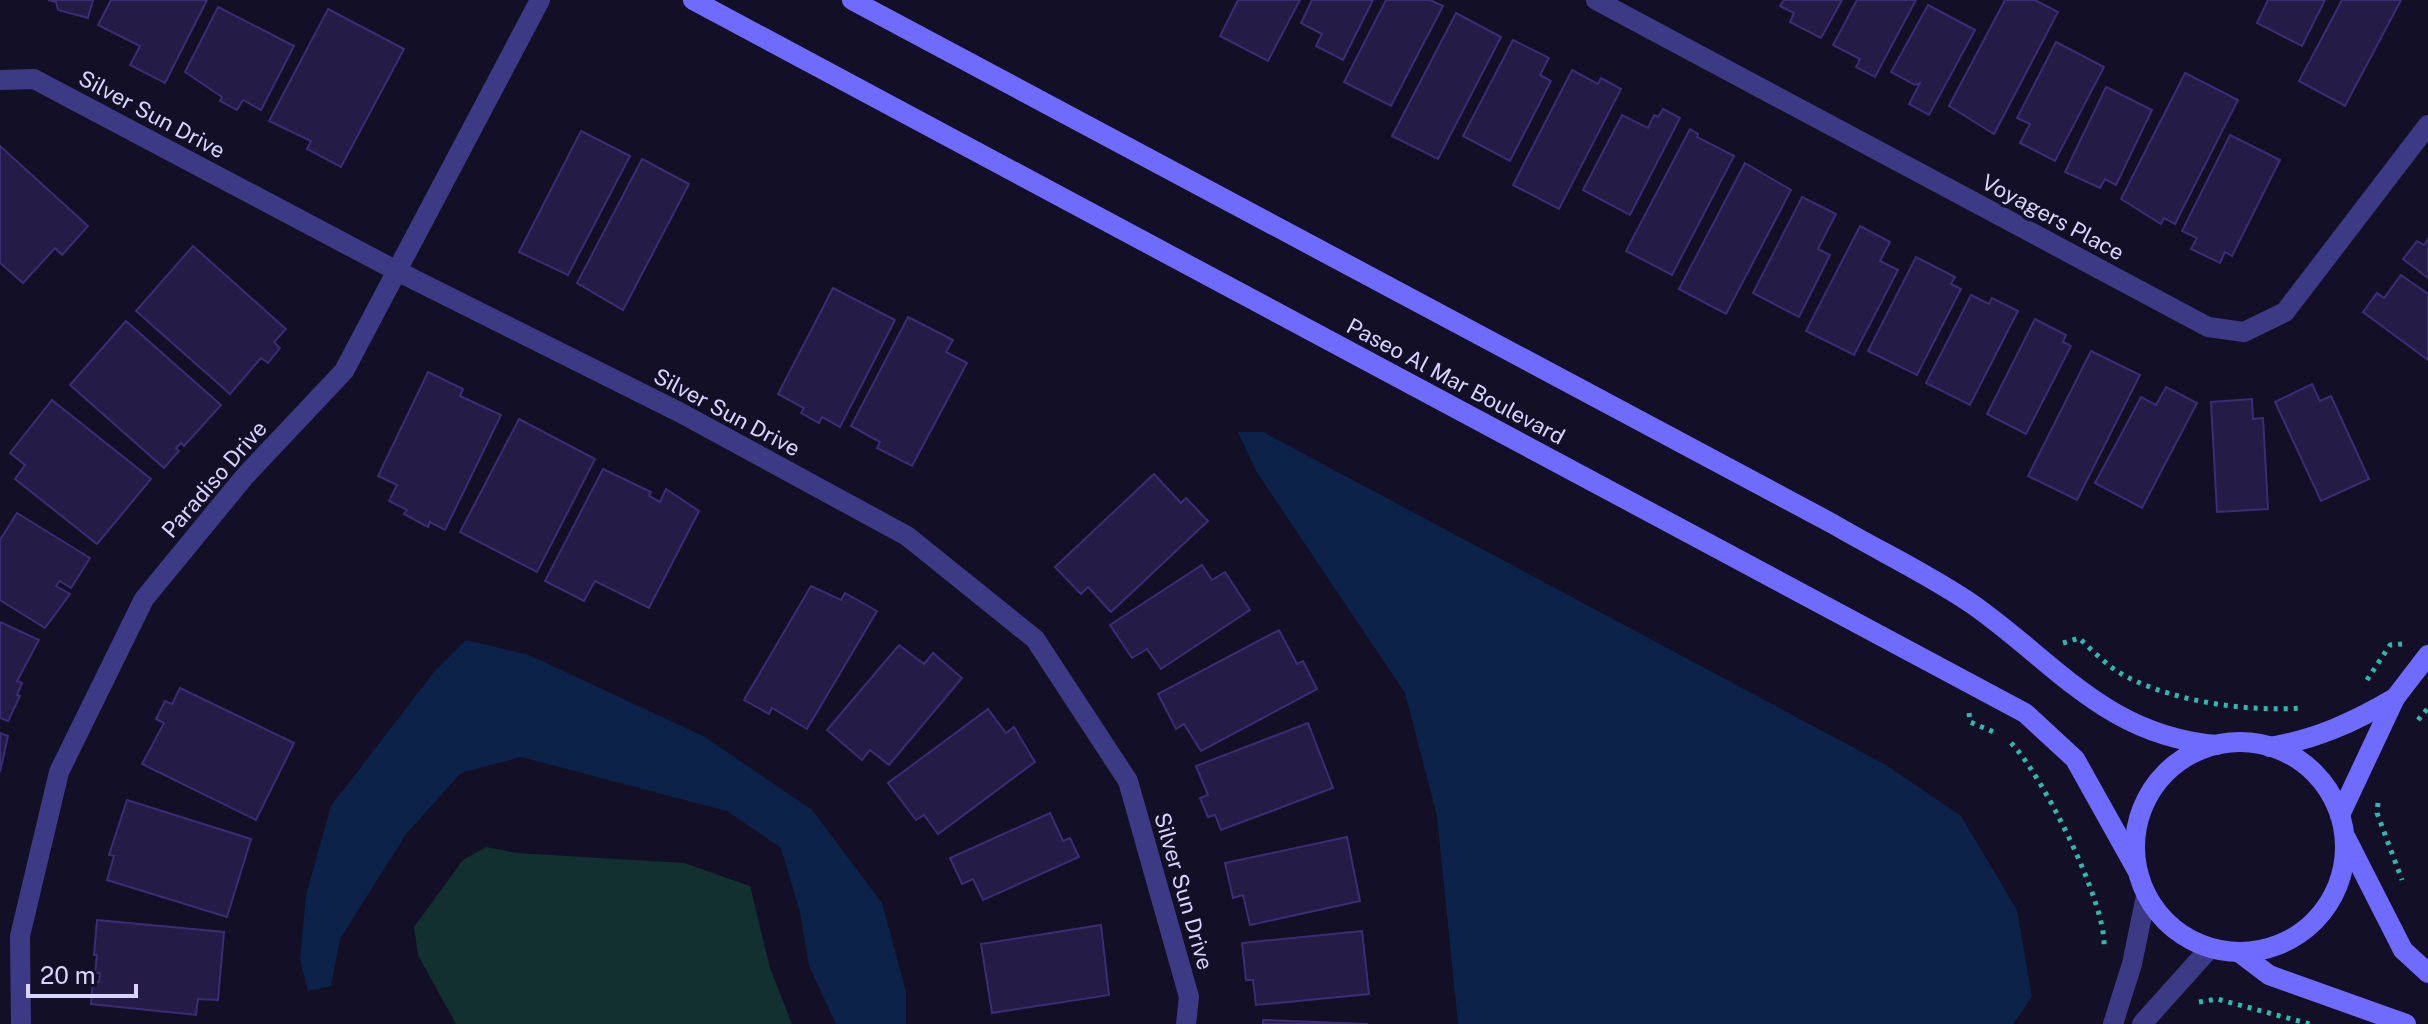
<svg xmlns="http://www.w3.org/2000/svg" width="2428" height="1024" font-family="'Public Sans',sans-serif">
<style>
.green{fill:#12302f}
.water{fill:#0c2248}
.building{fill:#241b47;stroke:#3b2d73;stroke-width:2}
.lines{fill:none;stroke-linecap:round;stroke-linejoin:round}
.path{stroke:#2fb8b0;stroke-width:5;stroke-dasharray:4 6;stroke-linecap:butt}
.street{stroke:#3d3a85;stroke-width:20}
.secondary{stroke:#6f6bff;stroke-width:20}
.labels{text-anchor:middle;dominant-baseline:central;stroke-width:7;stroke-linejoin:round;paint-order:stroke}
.street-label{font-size:22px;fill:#d9d4ff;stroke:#130f26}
</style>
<rect width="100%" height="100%" fill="#130f26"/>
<polygon class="green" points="486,847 516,853 684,863 750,886 770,968 792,1024 456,1024 418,955 414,927 463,860"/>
<g class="water">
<polygon points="1238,432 1263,432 1886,765 1961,816 2017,910 2032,997 2013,1024 1458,1024 1437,816 1405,693 1256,471"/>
<polygon points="466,640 529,655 705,737 812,810 882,903 906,992 906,1024 836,1024 809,966 800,912 781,848 727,811 521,757 461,773 406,834 340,939 331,986 308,991 300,960 306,895 331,806 434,672"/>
</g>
<g class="building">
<polygon points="48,0 93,0 88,18 58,10 56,2"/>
<polygon points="111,0 207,0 165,83 130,65 140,46 98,25"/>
<polygon points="1238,0 1300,0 1268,61 1220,36"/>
<polygon points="1312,0 1373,0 1343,60 1316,46 1322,34 1301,23"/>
<polygon points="1386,0 1430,0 1443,6 1391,106 1344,82"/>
<polygon points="1784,0 1842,0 1821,38 1790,22 1794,13 1780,6"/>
<polygon points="1857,0 1916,0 1875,77 1856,67 1860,59 1833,45"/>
<polygon points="2005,0 2035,0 2058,12 1994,134 1949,106"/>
<polygon points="2268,0 2325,0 2302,46 2257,23"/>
<polygon points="2342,0 2401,0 2345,106 2299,81"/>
<polygon points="1928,5 1975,30 1929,115 1909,104 1920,83 1915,85 1891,72"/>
<polygon points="218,7 294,46 261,110 243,100 237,110 220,101 222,97 185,72"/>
<polygon points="328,9 404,49 341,167 307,149 311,141 269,121"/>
<polygon points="1456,13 1501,37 1438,159 1392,136"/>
<polygon points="1513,40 1549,58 1540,75 1551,81 1510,161 1463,136"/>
<polygon points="2056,42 2104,67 2055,161 2020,143 2030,124 2017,118"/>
<polygon points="1572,70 1598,84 1601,78 1621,89 1559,209 1513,185"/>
<polygon points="2185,73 2238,100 2175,224 2164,218 2161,224 2121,199"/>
<polygon points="2106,87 2152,110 2116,185 2105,179 2100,188 2065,172"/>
<polygon points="1663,109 1680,118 1630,215 1583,190 1622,115 1648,128 1654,115 1658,117"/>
<polygon points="1690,129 1698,134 1697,137 1734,156 1672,275 1626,251"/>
<polygon points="581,131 630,156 568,275 519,252"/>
<polygon points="2230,135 2280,160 2232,256 2225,252 2220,263 2191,249 2197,238 2182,231"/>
<polygon points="0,146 88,226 62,255 55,248 23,283 0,263"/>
<polygon points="642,159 689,184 623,310 577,283"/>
<polygon points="1745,163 1791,190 1726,314 1679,289"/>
<polygon points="1802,197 1836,214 1818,249 1830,255 1799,317 1753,293"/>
<polygon points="1860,226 1890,242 1880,261 1898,270 1854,355 1806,331"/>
<polygon points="2428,239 2428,278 2403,259 2417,241 2424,245"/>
<polygon points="193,246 286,329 274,342 280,348 268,363 261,358 230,394 136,311"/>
<polygon points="1916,257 1955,277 1951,284 1961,289 1917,375 1868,351"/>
<polygon points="2401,275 2428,294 2428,360 2363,312 2377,293 2384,298"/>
<polygon points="833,288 895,320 840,427 822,417 819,423 801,413 804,408 778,394"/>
<polygon points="1971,295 1989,304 1992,298 2018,311 1970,405 1926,383"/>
<polygon points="908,317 953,340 946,352 967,363 912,466 877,448 880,442 851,426"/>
<polygon points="2035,319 2066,335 2063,342 2071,346 2026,434 1987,414"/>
<polygon points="126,321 221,405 184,446 181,443 176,448 179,451 164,468 70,385"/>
<polygon points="2091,351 2140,375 2077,500 2028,476"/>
<polygon points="428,372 463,389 460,396 501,415 445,530 430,522 428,527 404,514 407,510 389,501 397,485 378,476"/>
<polygon points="2312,384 2320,401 2331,396 2369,479 2321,501 2275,402"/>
<polygon points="2166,387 2197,403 2142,508 2095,483 2141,397 2156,405"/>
<polygon points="2252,399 2253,419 2263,418 2268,509 2217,512 2211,402"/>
<polygon points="52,400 151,479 97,544 15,479 25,465 10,453"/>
<polygon points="519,419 595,459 537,572 460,532"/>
<polygon points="603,469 651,492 649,496 660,502 666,489 699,511 649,608 595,581 584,601 545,581"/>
<polygon points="1154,474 1181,503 1186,498 1208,521 1111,612 1088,587 1081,594 1055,567"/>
<polygon points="17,513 90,558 71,588 60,581 56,586 70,594 45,628 0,600 0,540"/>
<polygon points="1202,565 1212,580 1225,572 1250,610 1161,669 1147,649 1132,658 1110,625"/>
<polygon points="811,586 841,600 845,593 877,611 807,729 772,708 769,714 744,700"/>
<polygon points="0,622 39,640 17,681 22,683 17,695 20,696 8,721 0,718"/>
<polygon points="1279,630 1297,664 1303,661 1317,689 1201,751 1184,724 1176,729 1158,694"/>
<polygon points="899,645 924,664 933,653 962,678 889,765 870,750 862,760 827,730"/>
<polygon points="180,688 294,743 256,820 142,764 164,723 156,719 165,701 172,704"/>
<polygon points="988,709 1006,733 1014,727 1035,762 938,834 924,815 916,820 888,783"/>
<polygon points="1308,723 1333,788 1221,830 1215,815 1208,817 1200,798 1208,795 1196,766"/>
<polygon points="0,733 8,736 0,772"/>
<polygon points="127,800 251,839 227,917 107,880 114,856 109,855"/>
<polygon points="1050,813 1063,841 1070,838 1079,857 983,900 973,879 962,884 950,858"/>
<polygon points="1347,837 1360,901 1250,925 1243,895 1233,898 1225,863"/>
<polygon points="97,920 224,932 218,1000 198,999 196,1015 91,1004 93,981 99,982 100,973 95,973 97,955 94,955"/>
<polygon points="1101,925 1109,995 992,1013 981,944"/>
<polygon points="1362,931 1369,994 1256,1005 1253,980 1246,980 1242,943"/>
<polygon points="1263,1020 1368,1024 1263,1024"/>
</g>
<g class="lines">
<g class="path">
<path d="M 2063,643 L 2079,638 C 2094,652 2109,668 2127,677 C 2177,702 2247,712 2302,708"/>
<polyline points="2367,680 2390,645 2402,644"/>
<polyline points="1969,713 1970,722 1996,733"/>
<polyline points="2418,720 2428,708"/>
<path d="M 2011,743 C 2042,774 2106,902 2104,946"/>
<polyline points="2378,803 2377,813 2402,880"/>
<polyline points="2199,1002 2217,999 2310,1024"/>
</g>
<g class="street">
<polyline points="1596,0 2208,327 2244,332 2285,312 2428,125"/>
<polyline points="0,80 34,79 395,270 679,412 907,536 1035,639 1128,781 1189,997 1186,1024"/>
<polyline points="21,1024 20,936 59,772 144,599 245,476 344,371 540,0"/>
<polyline points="2113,1024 2132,964 2146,896"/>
<polyline points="2142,1024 2210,948"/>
</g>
<g class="secondary">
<polyline points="693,0 2025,713 2075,759 2137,870"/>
<path d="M 852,0 L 1833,524 C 1879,551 1928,574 1972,604 C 2055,662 2106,736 2217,745"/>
<circle cx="2240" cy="847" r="105"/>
<path d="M 2270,747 C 2317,739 2354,722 2395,698"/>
<polyline points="2340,815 2395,698 2428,655"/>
<polyline points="2346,838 2403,950 2428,973"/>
<polyline points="2240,953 2269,975 2406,1024"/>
</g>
</g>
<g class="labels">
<g class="street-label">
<text transform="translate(152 114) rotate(28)">Silver Sun Drive</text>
<text transform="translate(2053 217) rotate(28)">Voyagers Place</text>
<text transform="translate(1456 381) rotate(28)">Paseo Al Mar Boulevard</text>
<text transform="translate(727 412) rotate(28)">Silver Sun Drive</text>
<text transform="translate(214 479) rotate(-49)">Paradiso Drive</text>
<text transform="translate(1184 891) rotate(74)">Silver Sun Drive</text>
</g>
</g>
<path d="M28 984v12h108v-12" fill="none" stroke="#d9d4ff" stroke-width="4"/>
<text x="40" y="984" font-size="24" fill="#d9d4ff" stroke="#130f26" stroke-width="6" paint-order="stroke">20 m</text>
</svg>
